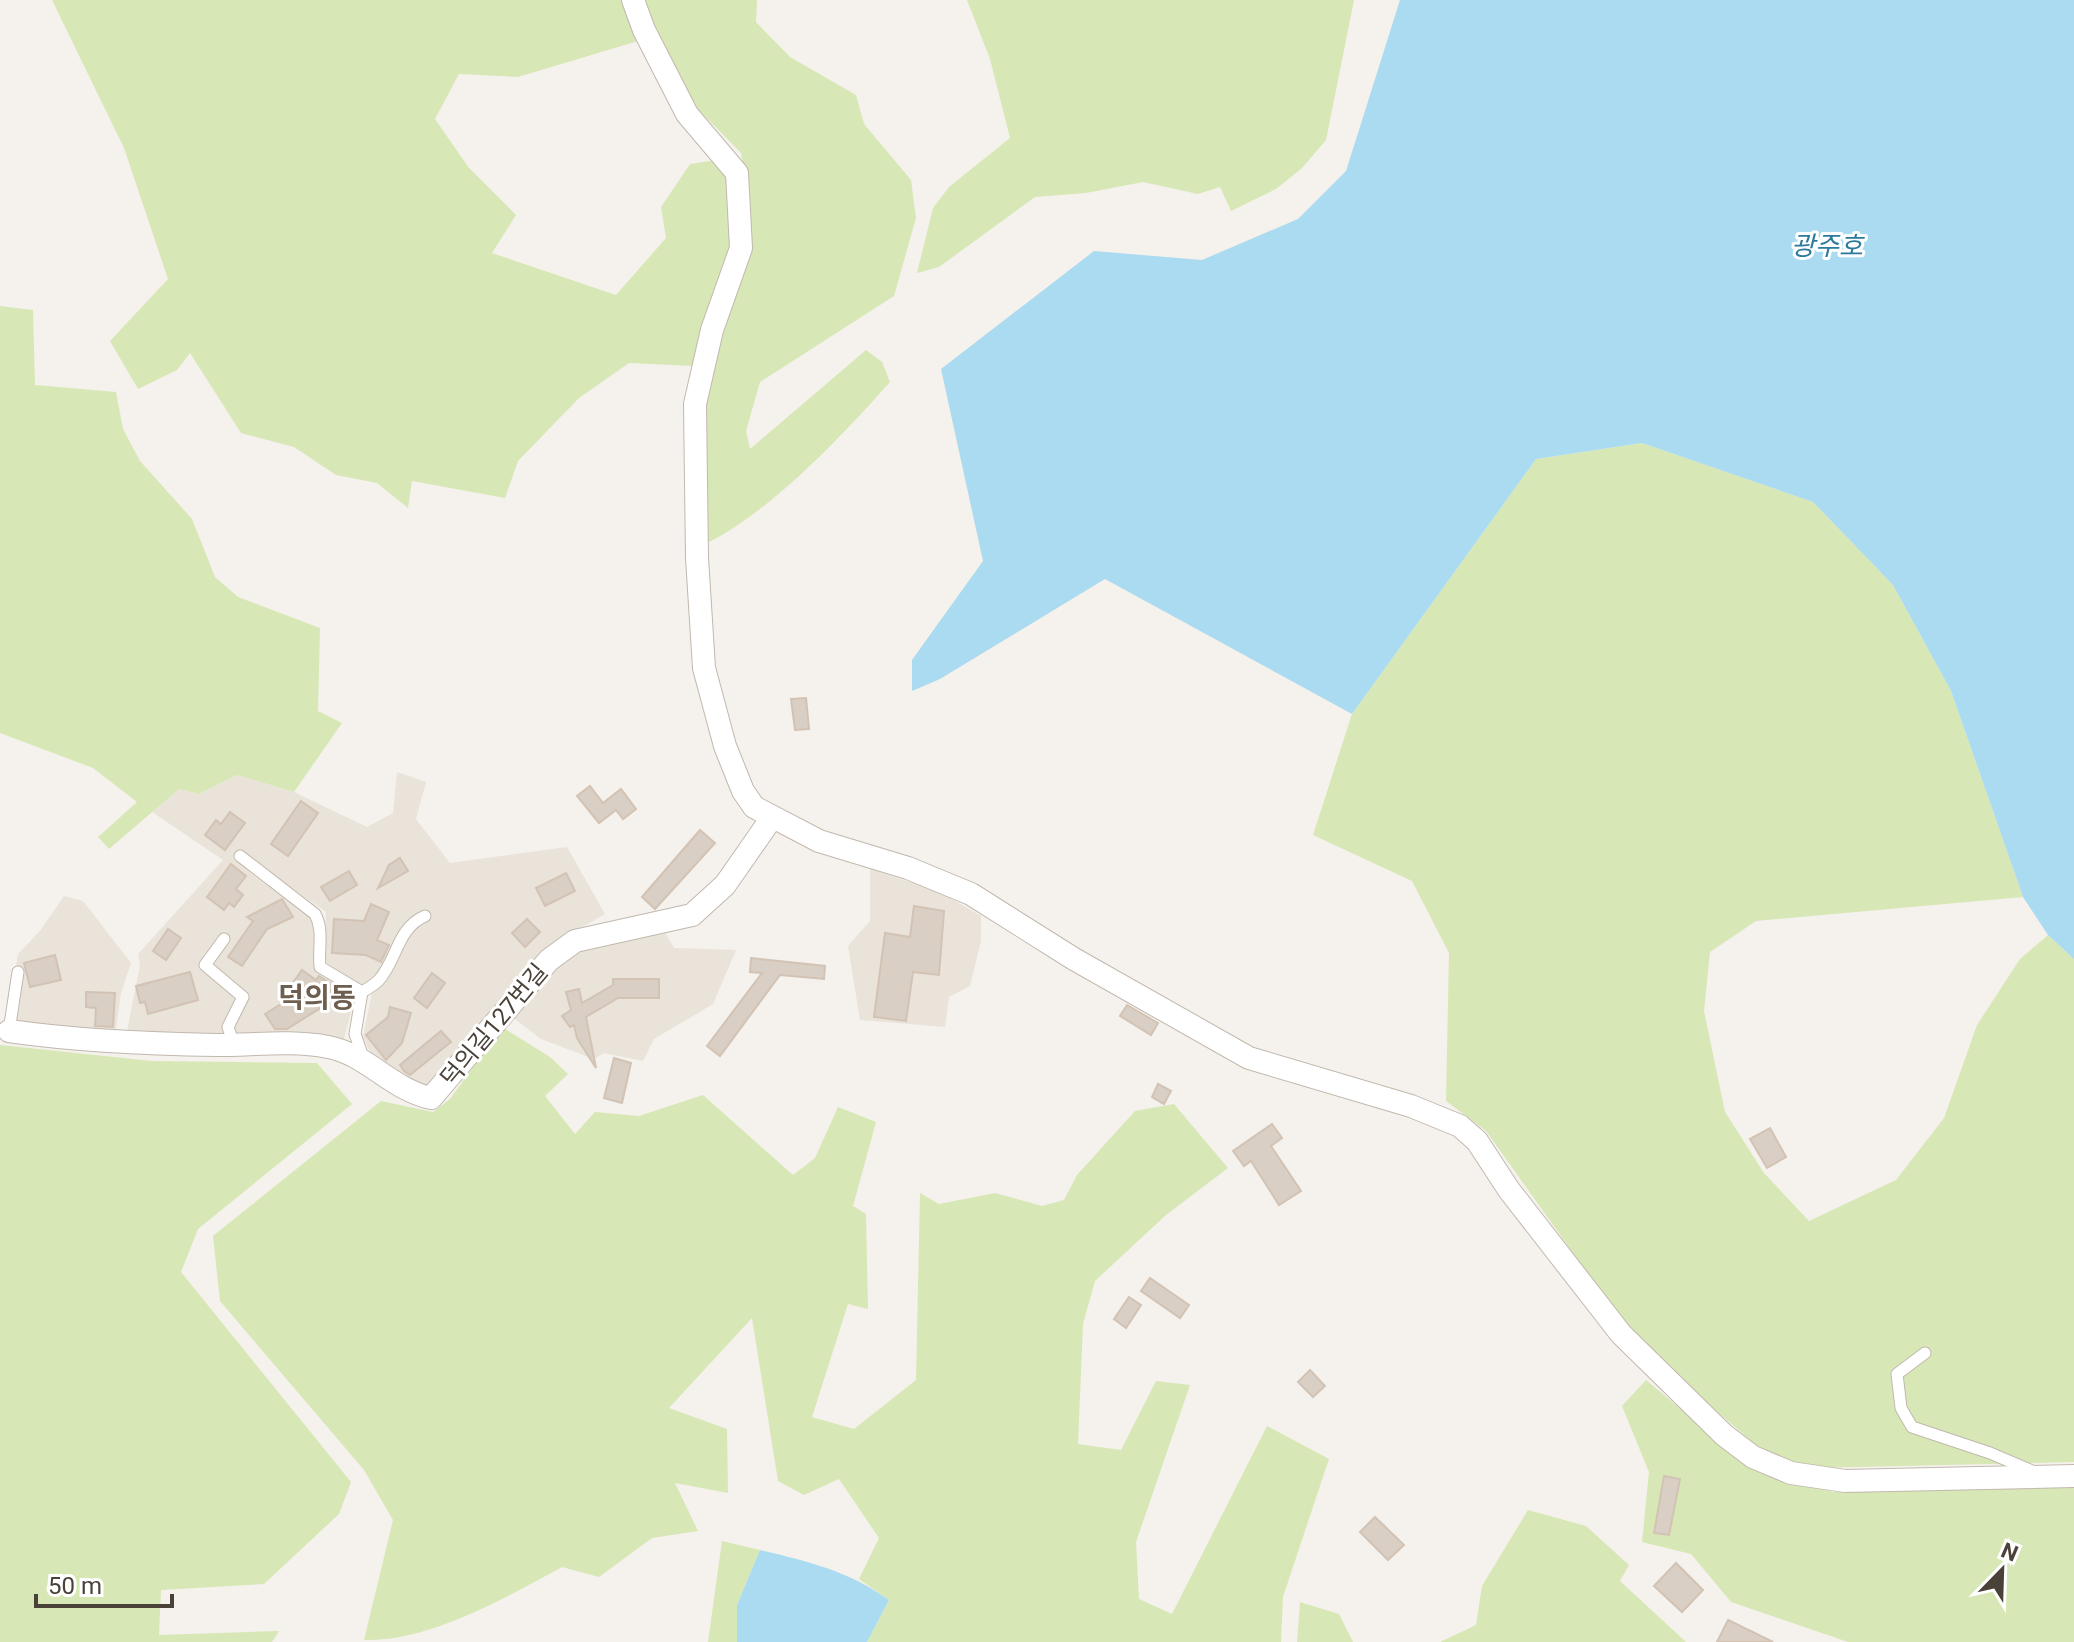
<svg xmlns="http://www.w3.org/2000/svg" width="2074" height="1642" font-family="Roboto,'Noto Sans KR',sans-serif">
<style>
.residential{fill:#e9e3da}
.green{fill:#d7e8b6}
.water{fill:#aadbf0}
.building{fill:#dacfc4;stroke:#d2c3b4;stroke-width:2}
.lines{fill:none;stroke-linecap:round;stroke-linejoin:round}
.lane-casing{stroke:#c1b8ae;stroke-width:13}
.street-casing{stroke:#c1b8ae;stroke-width:24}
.lane{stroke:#fff;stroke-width:11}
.street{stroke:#fff;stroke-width:22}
.labels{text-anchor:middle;stroke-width:6;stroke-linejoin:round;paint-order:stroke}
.street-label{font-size:24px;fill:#4a4139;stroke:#fff}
.water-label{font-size:26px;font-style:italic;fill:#2d7a9d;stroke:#fff}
.quarter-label{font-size:28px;font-weight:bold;fill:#6d5e50;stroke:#fff}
</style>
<rect width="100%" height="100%" fill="#f5f1ec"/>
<!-- residential -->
<g class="residential">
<path d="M397 772 426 782 416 819 450 863 567 847 605 914 558 941 429 1085 412 1089 374 1062 363 1036 372 993 324 961 326 912 254 861 248 871 316 922 317 969 356 994 342 1046 126 1036 140 965 138 954 223 860 152 812 179 789 199 794 237 775 294 792 367 827 393 813Z"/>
<path d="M870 869 940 892 981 916V941L970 986 949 997 945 1027 860 1020 848 946 870 921Z"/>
<path d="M64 896 83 901 131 963 121 993 115 1036 6 1025 18 954 40 931Z"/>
<path d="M664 931 674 948 736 950 713 1004 654 1039 643 1061 604 1053 594 1059 541 1039 511 1016 549 966 580 948Z"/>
</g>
<!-- green -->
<g class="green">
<path d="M52 0H621L638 41 518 77 459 74 435 119 469 168 516 215 492 253 616 295 666 238 661 207 690 164 717 160 732 182 731 258 693 366 629 363 579 398 518 461 505 498 412 481 408 508 377 483 336 475 294 447 241 433 190 353 177 370 138 389 110 341 168 279 124 148Z"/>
<path d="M644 0H757L756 22 790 57 856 95 864 124 911 180 916 218 894 296 760 382 746 431 750 449 866 350 882 362 890 382C840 438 770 513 703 545L704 403 724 320 752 237 747 188 741 153 694 105 649 19Z"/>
<path d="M967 0H1354L1326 140 1302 168 1276 189 1231 211 1220 187 1198 194 1143 182 1086 193 1035 197 939 267 917 273 933 208 949 187 1010 138 990 59Z"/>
<path d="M0 306 33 310 35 385 116 392 123 429 140 461 192 519 215 577 238 597 320 628 318 711 342 723 294 792 237 775 199 794 179 789 109 849 98 837 137 802 93 768 0 733Z"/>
<path d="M1642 443 1813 502 1893 585 1951 691 2023 897 1756 921 1710 952 1704 1011 1725 1112 1764 1173 1809 1221 1896 1180 1944 1118 1977 1025 2020 959 2048 935 2074 959V1462L1814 1468 1764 1452 1638 1344 1486 1131 1446 1101 1449 953 1412 881 1313 835 1352 714 1536 459Z"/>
<path d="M502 1027 550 1057 568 1074 545 1096 575 1134 595 1112 639 1116 703 1095 793 1175 815 1158 838 1107 876 1122 853 1206 866 1214 868 1309 848 1304 812 1417 854 1429 916 1380 920 1193 939 1204 995 1193 1042 1206 1064 1200 1077 1175 1135 1111 1174 1104 1228 1168 1166 1215 1095 1281 1083 1324 1078 1444 1121 1450 1156 1381 1190 1385 1136 1542 1139 1599 1172 1614 1267 1426 1329 1459 1283 1597 1281 1642H867L889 1600 859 1579 879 1538 839 1479 804 1495 778 1481 752 1318 669 1408 727 1429 728 1493 675 1483 698 1531 652 1538 599 1577 562 1567C507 1597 429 1642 364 1640L393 1520 364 1470 220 1301 213 1236 381 1101 433 1112 450 1099Z"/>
<path d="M0 1045 152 1061 317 1063 352 1104 198 1229 181 1272 351 1482 339 1514 264 1584 161 1590 159 1635 279 1631 272 1642H0Z"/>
<path d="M1646 1380 1742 1460 1784 1481 1833 1492 1924 1486H2074V1642H1848L1731 1602 1691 1554 1642 1542 1649 1472 1622 1406Z"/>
<path d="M1528 1510 1586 1526 1629 1565 1620 1581 1686 1642H1440L1476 1625 1482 1586Z"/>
<path d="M722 1541 760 1550 737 1605V1642H708Z"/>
<path d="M1300 1602 1339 1614 1353 1642H1297Z"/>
</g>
<!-- water -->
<g class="water">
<path d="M1400 0H2074V959L2048 935 2023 897 1951 691 1893 585 1813 502 1642 443 1536 459 1352 714 1105 579 940 679 912 691V660L983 561 941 369 1094 251 1202 260 1298 219 1346 171Z"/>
<path d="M760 1550C807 1561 849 1571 889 1600L867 1642H737V1605Z"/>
</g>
<!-- building -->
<g class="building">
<path d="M806 698 809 729 795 730 791 699Z"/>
<path d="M590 786 603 803 621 789 636 809 623 819 616 810 599 823 577 796Z"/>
<path d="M301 801 318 813 288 856 271 844Z"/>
<path d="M230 812 245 823 225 850 205 835 216 820 221 824Z"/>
<path d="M700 830 715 843 655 909 642 897Z"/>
<path d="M400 858 408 871 378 888 389 865Z"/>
<path d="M231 864 246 876 236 889 243 895 234 907 229 903 224 910 207 897Z"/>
<path d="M349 871 357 885 330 901 321 887Z"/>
<path d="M566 873 575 891 545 906 536 888Z"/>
<path d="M282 899 293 917 267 929 242 966 228 957 253 921 247 917Z"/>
<path d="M371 904 389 912 377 940 389 945 381 962 366 955 332 953 334 919 364 921Z"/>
<path d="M914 906 944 911 939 975 913 972 906 1021 874 1017 885 933 910 937Z"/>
<path d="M527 919 540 932 525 947 512 933Z"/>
<path d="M168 929 181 938 166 960 153 951Z"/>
<path d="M55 955 61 980 30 987 24 963Z"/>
<path d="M751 958 825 966 824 979 780 975 720 1056 707 1046 762 973 750 972Z"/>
<path d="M302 970 316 980 319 976 334 986 319 1009 287 1029H275L265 1014 297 994 289 988Z"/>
<path d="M190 972 198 1000 148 1014 145 1002 140 1003 136 986Z"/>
<path d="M432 973 445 983 427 1008 414 998Z"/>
<path d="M613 979H659V998H618L586 1017 596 1068 577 1038 574 1025 570 1027 562 1016 571 1010 566 992 579 989 582 1003 613 985Z"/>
<path d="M86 992 115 993 113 1027 95 1026 96 1008 86 1007Z"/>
<path d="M1127 1005 1158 1023 1151 1035 1120 1016Z"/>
<path d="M390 1007 411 1013 402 1043 386 1060 366 1035 388 1017Z"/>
<path d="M441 1031 451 1042 410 1075 404 1071 400 1065Z"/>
<path d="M614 1058 631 1063 622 1103 604 1098Z"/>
<path d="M1158 1084 1171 1091 1164 1104 1152 1097Z"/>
<path d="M1272 1124 1282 1138 1271 1146 1301 1191 1279 1205 1251 1161 1244 1166 1233 1151Z"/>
<path d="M1770 1128 1786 1157 1767 1168 1750 1139Z"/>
<path d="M1150 1278 1189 1305 1180 1318 1141 1291Z"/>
<path d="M1129 1297 1141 1305 1126 1328 1114 1319Z"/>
<path d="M1310 1370 1325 1386 1313 1397 1298 1382Z"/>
<path d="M1664 1476 1680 1479 1669 1535 1654 1533Z"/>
<path d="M1375 1517 1404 1545 1388 1560 1360 1532Z"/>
<path d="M1676 1563 1703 1590 1682 1612 1654 1586Z"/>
<path d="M1728 1620 1773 1642H1717Z"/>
</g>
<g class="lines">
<defs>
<g id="lane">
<path d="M240 856 315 914C324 930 318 948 320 967L362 992 355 1034 364 1060"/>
<path d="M224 939 205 965 243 997 228 1027 234 1045"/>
<path d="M362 992C367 989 374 985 379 980 397 960 397 928 425 916"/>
<path d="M9 1031 18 972"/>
<path d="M1925 1353 1897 1374 1901 1408 1912 1427 1990 1453 2032 1471"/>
</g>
<g id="street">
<path d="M633 0 644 30 687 114 737 173 741 248 712 330 695 404 697 558 704 668 725 746 743 791 754 807 819 841 908 868 971 894 1074 959 1249 1058 1411 1106 1460 1126 1477 1141 1509 1190 1621 1334 1724 1435 1753 1457 1791 1473 1845 1481 2074 1476"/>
<path d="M9 1031C79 1041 147 1044 217 1045 254 1045 292 1040 328 1047 367 1054 392 1090 431 1098L549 960 575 941 692 915 725 885 771 819"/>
</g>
</defs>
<!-- lane casing -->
<use href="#lane" class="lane-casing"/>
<!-- street casing -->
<use href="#street" class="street-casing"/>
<!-- lane -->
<use href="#lane" class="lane"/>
<!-- street -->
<use href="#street" class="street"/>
</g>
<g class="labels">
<!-- street labels -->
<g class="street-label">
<text transform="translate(494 1025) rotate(-50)" y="8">덕의길127번길</text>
</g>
<!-- water labels -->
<g class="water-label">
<text x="1827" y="255">광주호</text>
</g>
<!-- quarter labels -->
<g class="quarter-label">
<text x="317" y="1007">덕의동</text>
</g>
</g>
<!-- north arrow -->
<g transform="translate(2002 1570) rotate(23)" stroke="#ffffff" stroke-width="6" paint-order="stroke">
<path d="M0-6L14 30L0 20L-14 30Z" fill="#4a4139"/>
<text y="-12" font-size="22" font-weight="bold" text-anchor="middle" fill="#4a4139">N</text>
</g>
<!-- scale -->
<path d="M36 1594v12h136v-12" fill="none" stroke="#4a4139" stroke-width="4"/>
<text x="48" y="1594" font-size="24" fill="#4a4139" stroke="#ffffff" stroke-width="6" paint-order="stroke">50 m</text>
</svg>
